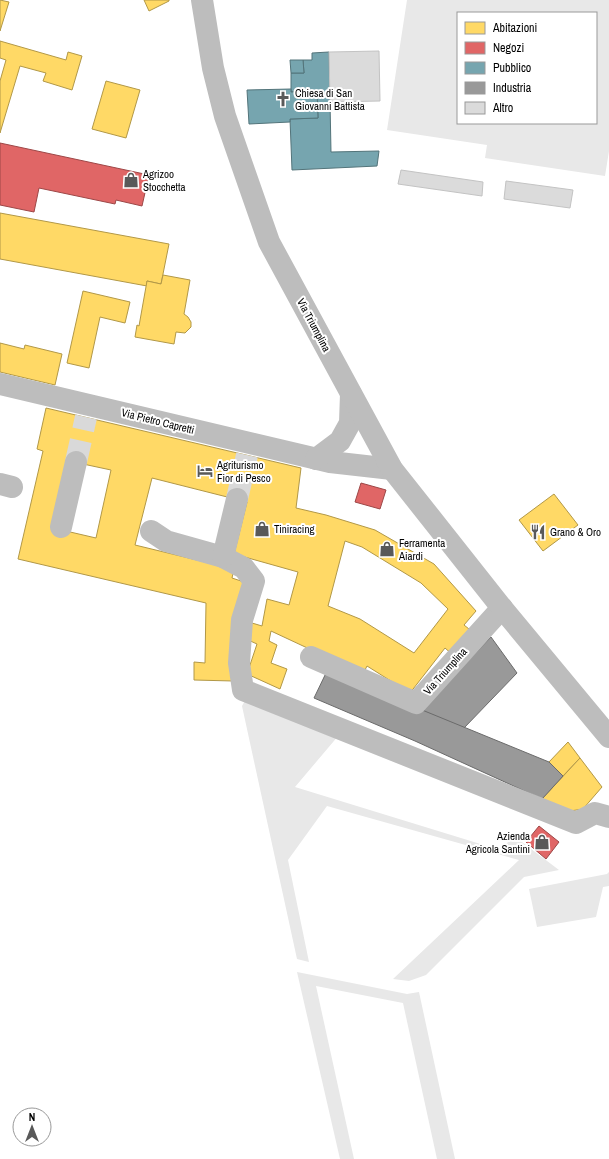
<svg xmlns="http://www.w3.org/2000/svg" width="609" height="1159" font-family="'Archivo Narrow',sans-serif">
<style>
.green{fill:#e8e8e8;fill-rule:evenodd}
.homes{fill:#ffd966;stroke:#b29847;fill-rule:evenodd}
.shops{fill:#e06666;stroke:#9d4747}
.public{fill:#76a5af;stroke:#53747a}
.industry{fill:#999;stroke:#6b6b6b}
.building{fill:#dbdbdb;stroke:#c3c3c3}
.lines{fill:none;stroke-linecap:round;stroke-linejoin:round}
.minor-tunnel{stroke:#d9d9d9;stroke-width:22;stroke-dasharray:22 11;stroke-linecap:butt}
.minor{stroke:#bdbdbd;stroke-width:22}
.major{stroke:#bdbdbd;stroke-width:22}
.labels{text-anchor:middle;stroke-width:4;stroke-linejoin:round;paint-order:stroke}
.poi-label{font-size:11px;fill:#000;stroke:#fff;text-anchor:start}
.street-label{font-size:11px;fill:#000;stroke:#fff}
</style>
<rect width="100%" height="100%" fill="#fff"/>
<!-- green -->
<g class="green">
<path d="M407 0H609V151L605 176 485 158 487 145 387 130ZM458 13H596V123H458Z"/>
<path d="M247 697 339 735 295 787 500 850 514 836 559 870 524 877 426 975 409 981 393 979 519 860 327 806 288 860 309 962 297 959 242 706Z"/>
<path d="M609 872V886L603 887 596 917 537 927 529 889 607 874Z"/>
<path d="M297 972 407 994 419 992 455 1159H437L403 1003 316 986 354 1159H340Z"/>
</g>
<!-- homes -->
<g class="homes">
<path d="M0 0 9 2 0 31Z"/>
<path d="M144 0H169V1L149 11Z"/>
<path d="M0 41 66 60 68 52 82 56 72 90 43 81 46 73 20 66 0 133V81L6 60 0 58Z"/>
<path d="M106 81 140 90 126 138 92 129Z"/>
<path d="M0 213 169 244 161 284 147 281V286L0 259Z"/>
<path d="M163 275 190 280 184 314 188 317 191 322V327L185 333 176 332 174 344 135 337 137 325 139 326 147 281 161 284Z"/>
<path d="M83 291 130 302 125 323 100 317 89 368 67 363Z"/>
<path d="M0 343 24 349 25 345 62 354 55 385 0 372Z"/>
<path d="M46 408 301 468 296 508 326 515 375 530 434 564 476 611 464 625 469 629 453 655 445 648 410 693 367 666 363 674 271 631 269 641 277 645 271 663 287 669 280 689 247 674 257 644 246 639 252 623 262 626 267 599 289 605 298 572 234 554 247 502 152 478 135 545 234 569 232 578 244 582 233 681 194 680V662L205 663 206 603 18 559 43 451 37 449ZM69 461 111 470 96 538 53 528ZM345 541 362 547 421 583 448 609 414 653 360 619 328 606Z"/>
<path d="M554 494 578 525 543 551 519 520Z"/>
<path d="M568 742 580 758 563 776 549 762Z"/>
<path d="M580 758 602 787 583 809 570 811 542 799Z"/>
</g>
<!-- shops -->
<g class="shops">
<path d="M0 143 149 175 142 206 116 200 115 204 39 188 34 212 0 205Z"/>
<path d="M361 483 386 490 380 509 355 502Z"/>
<path d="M539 826 559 842 546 859 526 842Z"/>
</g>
<!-- public -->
<g class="public">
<path d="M329 52 331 152 379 151 377 166 292 170 290 119 318 118 317 91 291 92V73H304L303 60H312V53Z"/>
<path d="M290 60H303L304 73H291Z"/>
<path d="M291 89V92L317 91 318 118 290 119V122L249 124 247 90Z"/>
</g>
<!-- industry -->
<g class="industry">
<path d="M491 637 517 673 464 728 420 710Z"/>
<path d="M327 671 549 762 563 776 542 799 415 741 314 698Z"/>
</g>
<!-- building -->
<g class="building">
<path d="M379 51 380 101 330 102 329 52Z"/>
<path d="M401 170 483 182 482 196 398 184Z"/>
<path d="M506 181 573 190 570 208 504 199Z"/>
</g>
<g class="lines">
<!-- minor-tunnel -->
<g class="minor-tunnel">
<path d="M76 462 86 417"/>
<path d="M237 499 247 455"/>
</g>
<!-- minor -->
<g class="minor">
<path d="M0 384 330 462 392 469"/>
<path d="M316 459 340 441 350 423 351 394"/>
<path d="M0 484 12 487"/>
<path d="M61 527 76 462"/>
<path d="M151 531 166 541 223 557 244 568 254 581 242 620 239 663 243 690 576 823 595 813 609 817"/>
<path d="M223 557 237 499"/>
<path d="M311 657 416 703 502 608"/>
</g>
<!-- major -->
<path class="major" d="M202 0 213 68 225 116 269 242 392 469 502 608 609 737"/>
</g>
<!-- icons -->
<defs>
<symbol id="church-bare" viewBox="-9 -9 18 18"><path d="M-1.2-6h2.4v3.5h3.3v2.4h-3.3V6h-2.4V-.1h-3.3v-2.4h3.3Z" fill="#595959" stroke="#fff" stroke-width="2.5" paint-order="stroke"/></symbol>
<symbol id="shop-bare" viewBox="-9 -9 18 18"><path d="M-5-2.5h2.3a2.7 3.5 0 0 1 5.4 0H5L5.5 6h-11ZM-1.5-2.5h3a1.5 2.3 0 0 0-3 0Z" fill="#595959" stroke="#fff" stroke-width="2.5" paint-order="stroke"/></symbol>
<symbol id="hotel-bare" viewBox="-9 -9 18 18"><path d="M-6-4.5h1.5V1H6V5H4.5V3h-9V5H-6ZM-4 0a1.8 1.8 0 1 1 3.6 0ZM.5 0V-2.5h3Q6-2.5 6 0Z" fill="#595959" stroke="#fff" stroke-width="2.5" paint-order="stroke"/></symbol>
<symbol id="restaurant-bare" viewBox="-9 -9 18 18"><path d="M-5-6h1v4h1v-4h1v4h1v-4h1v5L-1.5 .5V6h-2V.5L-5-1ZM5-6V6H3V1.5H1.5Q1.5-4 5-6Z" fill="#595959" stroke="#fff" stroke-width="2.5" paint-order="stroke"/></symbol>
</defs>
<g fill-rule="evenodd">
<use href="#church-bare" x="272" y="88" width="22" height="22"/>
<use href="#shop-bare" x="120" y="169" width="22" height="22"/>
<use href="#hotel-bare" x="194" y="460" width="22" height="22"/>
<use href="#shop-bare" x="251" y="518" width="22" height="22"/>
<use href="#restaurant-bare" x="527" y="521" width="22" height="22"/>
<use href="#shop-bare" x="376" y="538" width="22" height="22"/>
<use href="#shop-bare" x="531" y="831" width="22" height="22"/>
</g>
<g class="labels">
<!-- poi labels -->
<g class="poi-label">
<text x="295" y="97">Chiesa di San<tspan x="295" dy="13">Giovanni Battista</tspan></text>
<text x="143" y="178">Agrizoo<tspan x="143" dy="13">Stocchetta</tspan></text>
<text x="217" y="469">Agriturismo<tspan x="217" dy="13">Fior di Pesco</tspan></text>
<text x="274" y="533">Tiniracing</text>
<text x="550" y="536">Grano &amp; Oro</text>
<text x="399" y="547">Ferramenta<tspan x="399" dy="13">Aiardi</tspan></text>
<text x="530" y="840" text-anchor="end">Azienda<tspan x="530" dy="13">Agricola Santini</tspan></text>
</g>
<!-- street labels -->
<g class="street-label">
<text transform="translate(314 325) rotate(62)" y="4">Via Triumplina</text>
<text transform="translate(158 421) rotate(14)" y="4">Via Pietro Capretti</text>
<text transform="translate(445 671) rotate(-48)" y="4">Via Triumplina</text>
</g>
</g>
<!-- legend -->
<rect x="457" y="12" width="140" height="112" fill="#ffffff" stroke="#999999"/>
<rect x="465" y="22" width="20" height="12" fill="#ffd966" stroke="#999999"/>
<text x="493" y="32" font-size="12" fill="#000000">Abitazioni</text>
<rect x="465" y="42" width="20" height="12" fill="#e06666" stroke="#999999"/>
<text x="493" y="52" font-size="12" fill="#000000">Negozi</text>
<rect x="465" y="62" width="20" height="12" fill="#76a5af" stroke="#999999"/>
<text x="493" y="72" font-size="12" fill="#000000">Pubblico</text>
<rect x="465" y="82" width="20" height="12" fill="#999999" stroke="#999999"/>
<text x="493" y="92" font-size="12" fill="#000000">Industria</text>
<rect x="465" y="102" width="20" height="12" fill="#dbdbdb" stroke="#999999"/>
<text x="493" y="112" font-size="12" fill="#000000">Altro</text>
<!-- north arrow -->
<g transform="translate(32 1127)"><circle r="19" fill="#ffffff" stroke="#999999"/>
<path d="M0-3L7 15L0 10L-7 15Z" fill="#595959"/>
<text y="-6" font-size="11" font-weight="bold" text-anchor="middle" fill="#000000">N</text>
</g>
</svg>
